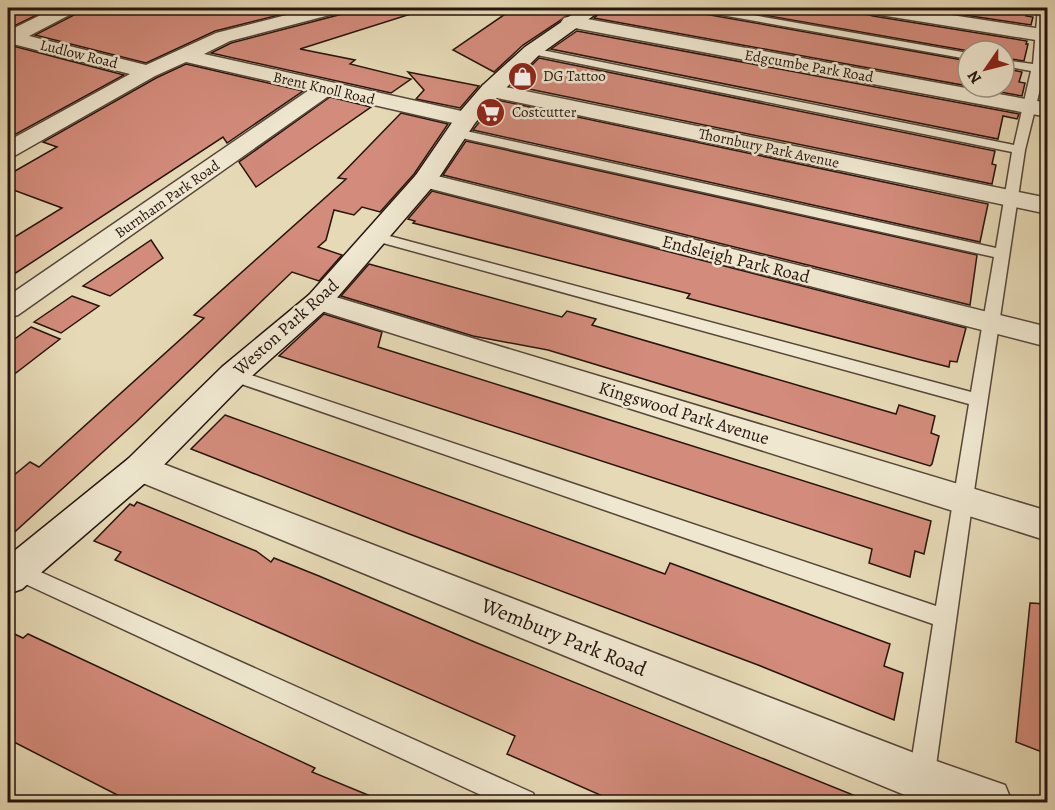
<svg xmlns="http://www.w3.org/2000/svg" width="1055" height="810" font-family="Alegreya,serif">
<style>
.building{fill:#d38b7b;stroke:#26140e;stroke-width:1.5}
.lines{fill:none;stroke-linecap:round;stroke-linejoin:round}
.lane-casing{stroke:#564638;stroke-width:3}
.street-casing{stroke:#564638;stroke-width:3}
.secondary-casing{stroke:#26140e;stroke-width:3}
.lane{fill:#efe7d0;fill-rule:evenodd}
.street{fill:#efe7d0;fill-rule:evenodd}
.secondary{fill:#efe7d0;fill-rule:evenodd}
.labels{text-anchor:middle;stroke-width:5;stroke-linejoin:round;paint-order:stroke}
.far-street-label{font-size:15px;fill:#26140e;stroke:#efe7d0}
.far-poi-label{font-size:15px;fill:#26140e;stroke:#efe7d0;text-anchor:start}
.street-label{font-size:18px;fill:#26140e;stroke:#efe7d0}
.near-street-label{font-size:21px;fill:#26140e;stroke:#efe7d0}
</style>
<rect width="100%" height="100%" fill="#e6dab6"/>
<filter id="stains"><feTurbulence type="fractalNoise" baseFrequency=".00333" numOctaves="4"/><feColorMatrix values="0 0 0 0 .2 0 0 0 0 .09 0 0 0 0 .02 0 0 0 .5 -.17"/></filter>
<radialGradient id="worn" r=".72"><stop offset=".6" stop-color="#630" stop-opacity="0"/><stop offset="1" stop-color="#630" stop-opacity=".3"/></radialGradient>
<!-- building -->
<g class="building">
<path d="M8 8H51L8 29Z"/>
<path d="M79 8H307L215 31 146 63 35 35 76 14Z"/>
<path d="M345 8H414V13L300 49 355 60 350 64 411 79 391 93 211 53 231 43 342 14Z"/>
<path d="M514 8H579L523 45 494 72 453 50Z"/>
<path d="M606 8H692L699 13 968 61V86L594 18Z"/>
<path d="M723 8H863L866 14 873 16 1027 41 1026 44H1028L1024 61 1004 58V51H969Z"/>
<path d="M917 8H996L1027 13 1026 16 1033 17 1031 25Z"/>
<path d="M577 31 1019 114 1017 119 1003 116 998 139 551 49Z"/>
<path d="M13 46 124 75 16 134 8 131V47Z"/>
<path d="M539 58 995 151 992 164 996 165 992 184 524 88 514 83Z"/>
<path d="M186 64 303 91 227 143 223 137 8 278V241L62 208 8 188V175L57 147 43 142 156 78Z"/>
<path d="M1004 68 1022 72 1019 82 1025 83 1022 96 973 87H1004Z"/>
<path d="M408 72 479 86 460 108 416 99 424 90Z"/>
<path d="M330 97 371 107 256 187 239 162Z"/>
<path d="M497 100 988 204 980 242 473 130Z"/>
<path d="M401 113 448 124 414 174 380 212 362 207 354 215 334 210 326 240 318 247 342 255 319 281 292 272 136 422 8 538V480L30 462 39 467 204 318 194 315 346 179 338 178Z"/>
<path d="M466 141 977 255 970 305 443 175Z"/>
<path d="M432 191 966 328 957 362 950 361 949 367 921 360 687 298 690 294 413 223 415 221 408 219Z"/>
<path d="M151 240 163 258 110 296 83 286Z"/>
<path d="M369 264 562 317 567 311 596 319 592 325 896 414 899 405 935 416 931 433 939 436 932 464 930 466 548 350 473 336 341 296Z"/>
<path d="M72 296 99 306 61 333 34 322Z"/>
<path d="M324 314 382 332 378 347 931 521 924 554 915 551 910 577 869 563 872 549 279 356Z"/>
<path d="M31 327 60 339 8 379V344Z"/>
<path d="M225 415 665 574 670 563 890 644 884 666 903 673 894 720 758 665 404 532 191 449Z"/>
<path d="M137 502 256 551 271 562 274 558 319 576 477 643 868 801 867 802H616L507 754 515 736 115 560 121 552 94 541 130 504 134 506Z"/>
<path d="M1030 603 1047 604V754L1016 742Z"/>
<path d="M8 631 23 638 28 634 315 768 312 772 385 802H131L8 739Z"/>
</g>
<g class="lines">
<defs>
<g id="lane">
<path d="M694 8H713L968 53V59L699 11Z"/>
<path d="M1038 8H1048L1045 69 1025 150 973 498 931 802H905L933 624 227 379 224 375 227 371H239L936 606 969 404 372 240 370 237 372 234H382L971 392 994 257 457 137 451 133 457 129 996 248 1012 152 532 54 526 51 532 48 1014 145 1031 71 1004 66V60L1033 64Z"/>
<path d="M16 561 533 793 537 802H496L8 576V564Z"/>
</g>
<g id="street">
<path d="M55 8H77L75 12 29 36 146 65 216 33 314 8H343L341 12 230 41 204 54 466 112 474 114 477 119 474 124 466 126 330 95 18 315 8 318V296L309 90 186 62 155 76 16 155 8 157V141L130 74 13 44 8 45V31Z"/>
<path d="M865 8H906L1048 30V42L874 14 867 12Z"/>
<path d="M571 16 1048 103V117L564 26 561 22 564 18Z"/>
<path d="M491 84 1048 198V214L483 95 480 90 483 85Z"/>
<path d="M425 173 1048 327V347L416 185 413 180 416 175Z"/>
<path d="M319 292 1048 511V541L309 307 304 301 309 295Z"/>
<path d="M140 455 922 756 1005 785 1012 802H922L128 477 122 468 128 459Z"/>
</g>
<path id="secondary" d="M582 8H604L539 55 499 95 475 123 434 185 329 307 244 383 152 477 22 589 8 594V556L128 459 222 367 309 295 416 175 458 114 483 85 525 47Z"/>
</defs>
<!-- lane casing -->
<use href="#lane" class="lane-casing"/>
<!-- street casing -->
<use href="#street" class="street-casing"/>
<!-- secondary casing -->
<use href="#secondary" class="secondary-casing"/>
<!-- lane -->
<use href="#lane" class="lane"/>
<!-- street -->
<use href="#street" class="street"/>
<!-- secondary -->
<use href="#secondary" class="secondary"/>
</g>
<!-- icons -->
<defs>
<symbol id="shop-disc" viewBox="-11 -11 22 22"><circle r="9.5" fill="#8f2418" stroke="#efe7d0"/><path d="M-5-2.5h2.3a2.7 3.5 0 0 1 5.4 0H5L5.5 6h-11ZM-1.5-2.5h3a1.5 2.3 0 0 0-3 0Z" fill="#fff"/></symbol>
<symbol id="supermarket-disc" viewBox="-11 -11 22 22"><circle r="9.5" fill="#8f2418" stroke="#efe7d0"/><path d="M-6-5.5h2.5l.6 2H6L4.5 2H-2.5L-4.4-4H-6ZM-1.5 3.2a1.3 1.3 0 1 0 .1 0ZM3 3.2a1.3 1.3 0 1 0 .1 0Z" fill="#fff"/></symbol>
</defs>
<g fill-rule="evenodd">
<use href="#shop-disc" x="506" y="60" width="33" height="33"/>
<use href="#supermarket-disc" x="474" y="96" width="33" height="33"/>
</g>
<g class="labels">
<!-- far-street labels -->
<g class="far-street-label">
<text transform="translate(79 54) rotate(14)" y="5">Ludlow Road</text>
<text transform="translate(809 66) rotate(10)" y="5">Edgcumbe Park Road</text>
<text transform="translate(324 88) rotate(13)" y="5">Brent Knoll Road</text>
<text transform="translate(769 148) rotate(12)" y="5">Thornbury Park Avenue</text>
<text transform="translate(167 199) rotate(-35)" y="5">Burnham Park Road</text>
</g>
<!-- far-poi labels -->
<g class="far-poi-label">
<text x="543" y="81">DG Tattoo</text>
<text x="512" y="117">Costcutter</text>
</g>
<!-- street labels -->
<g class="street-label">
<text transform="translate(736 259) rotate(14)" y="6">Endsleigh Park Road</text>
<text transform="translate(286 327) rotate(-42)" y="6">Weston Park Road</text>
<text transform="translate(684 413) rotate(17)" y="6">Kingswood Park Avenue</text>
</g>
<!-- near-street labels -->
<g class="near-street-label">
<text transform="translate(564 637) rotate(22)" y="7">Wembury Park Road</text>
</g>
</g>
<!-- margin -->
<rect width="1055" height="810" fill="none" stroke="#e6dab6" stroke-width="30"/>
<rect x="9" y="9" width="1037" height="792" fill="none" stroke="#26140e" stroke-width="3"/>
<rect x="15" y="15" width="1025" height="780" fill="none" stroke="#26140e" stroke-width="1.5"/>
<!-- north arrow -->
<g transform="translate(986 69) rotate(235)"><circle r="28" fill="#efe7d0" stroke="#9f9382" stroke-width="1.5"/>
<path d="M0-4.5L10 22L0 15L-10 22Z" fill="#8f2418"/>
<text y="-9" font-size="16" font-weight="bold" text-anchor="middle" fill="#26140e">N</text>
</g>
<rect width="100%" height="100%" filter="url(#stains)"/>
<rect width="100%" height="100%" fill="url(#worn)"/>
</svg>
